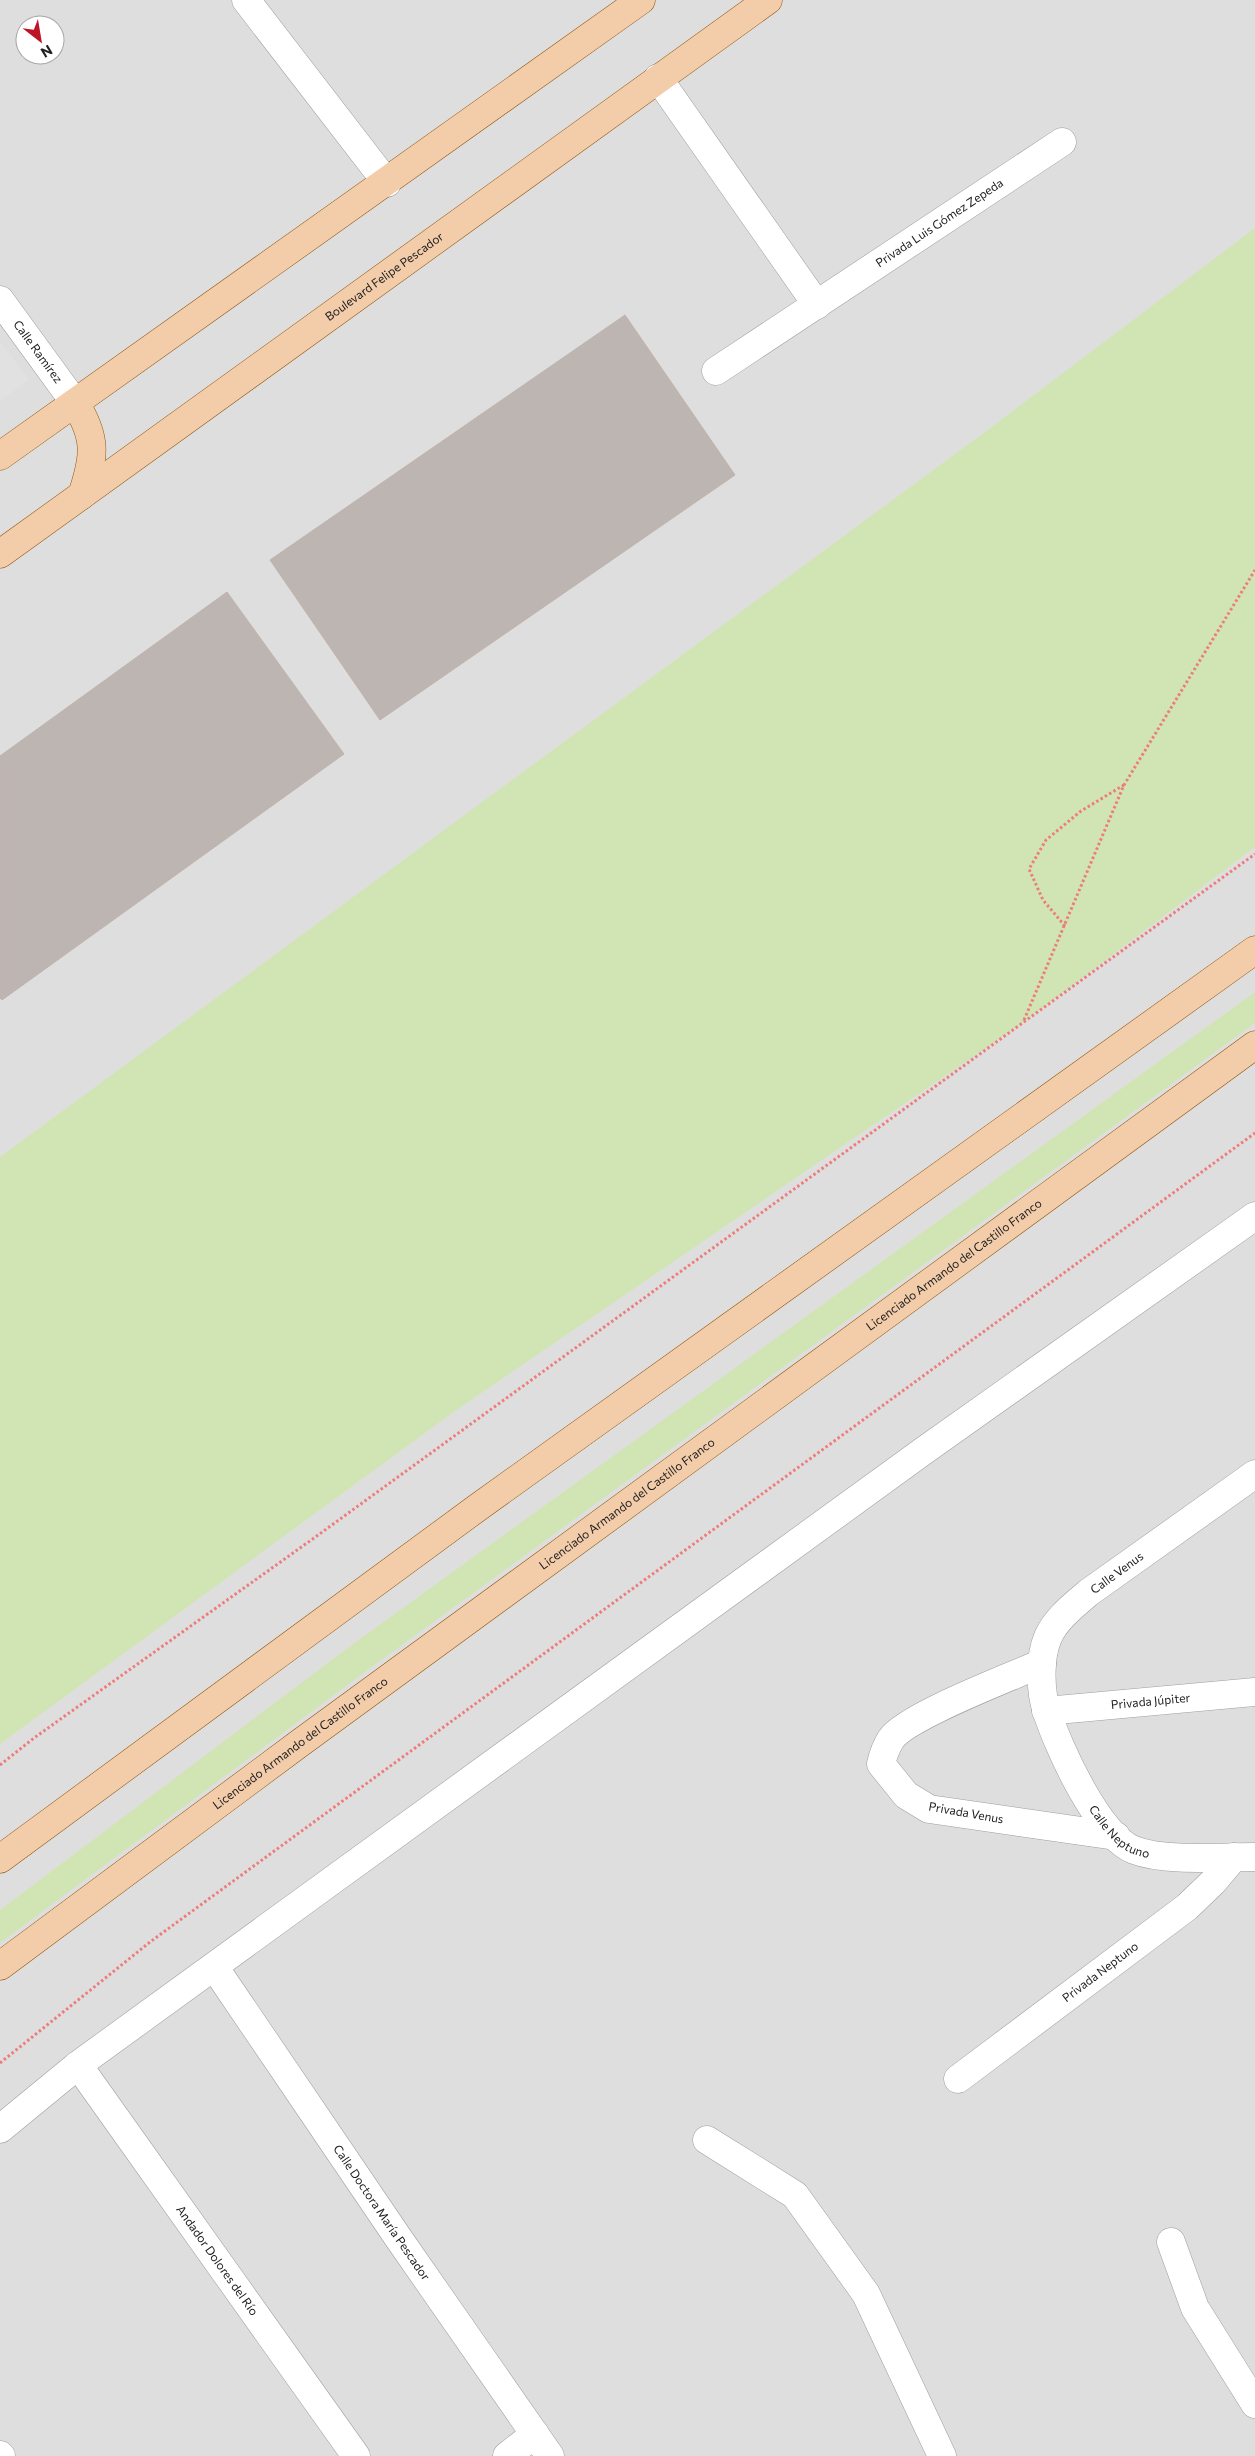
<svg xmlns="http://www.w3.org/2000/svg" width="1255" height="2456" font-family="Commissioner,sans-serif">
<style>
.residential{fill:#dfdede;fill-rule:evenodd}
.grass{fill:#d1e5b4}
.parking{fill:#e1e1e1}
.building{fill:#bdb5b1;stroke:#c1b3ac}
.lines{fill:none;stroke-linecap:round;stroke-linejoin:round}
.minor-casing{stroke:#9e9e9e;stroke-width:29}
.major-casing{stroke:#8e570f;stroke-width:29}
.path{stroke:#ed7d7d;stroke-width:3;stroke-dasharray:2.5 2.5;stroke-linecap:butt}
.minor{stroke:#fff;stroke-width:28}
.major{stroke:#f3ccaa;stroke-width:28}
.labels{text-anchor:middle;stroke-width:5;stroke-linejoin:round;paint-order:stroke}
.street-label{font-size:12px;fill:#212121;stroke:#fff}
</style>
<rect width="100%" height="100%" fill="#f0ede8"/>
<!-- residential -->
<path class="residential" d="M0 0H1255V2456H0ZM25 25H55V55H25Z"/>
<!-- grass -->
<g class="grass">
<path d="M1255 228V847L1024 1022 455 1411 0 1744V1157L985 432Z"/>
<path d="M1255 992V1023L369 1669 0 1943V1910L353 1644Z"/>
</g>
<!-- parking -->
<path class="parking" d="M0 341 29 380 0 401Z"/>
<!-- building -->
<g class="building">
<path d="M625 315 735 475 380 720 270 560Z"/>
<path d="M227 592 344 754 2 1000 0 998V756Z"/>
</g>
<g class="lines">
<defs>
<g id="minor">
<path d="M246 0 387 183"/>
<path d="M658 78 817 305"/>
<path id="s1" d="M0 300 75 403"/>
<path id="s2" d="M716 371 1062 142"/>
<path id="s3" d="M1255 1474 1088 1593C1073 1606 1056 1619 1048 1637 1039 1658 1040 1691 1047 1712 1058 1747 1099 1837 1134 1850 1166 1862 1220 1857 1255 1857"/>
<path d="M1042 1663C1011 1677 907 1716 891 1739 886 1747 883 1755 881 1764L906 1795 929 1809 1116 1836"/>
<path id="s4" d="M1046 1711 1255 1692"/>
<path id="s5" d="M215 1968 399 2239 550 2456"/>
<path id="s6" d="M78 2065 356 2456"/>
<path id="s7" d="M958 2079 1187 1907 1213 1882 1234 1857"/>
<path d="M0 2129 78 2065 922 1452 1255 1216"/>
<path d="M707 2140 795 2195 866 2294 942 2456"/>
<path d="M1171 2242 1195 2308 1255 2404"/>
<path d="M0 2455 1 2456"/>
<path d="M507 2456 535 2434"/>
</g>
<g id="major">
<path d="M75 403C97 438 95 456 82 495"/>
<path d="M0 456 641 0"/>
<path id="s8" d="M0 554 768 0"/>
<path d="M0 1859 477 1508 1255 950"/>
<path id="s9" d="M0 1966 300 1743 1255 1045"/>
</g>
</defs>
<!-- minor casing -->
<use href="#minor" class="minor-casing"/>
<!-- major casing -->
<use href="#major" class="major-casing"/>
<!-- path -->
<g class="path">
<path d="M1065 926 1043 900 1029 869 1046 840 1081 811 1124 785"/>
<path d="M1024 1020 1124 785 1255 570"/>
<path d="M0 1765 34 1738 314 1538 1255 854"/>
<path d="M0 2063 150 1942 1255 1133"/>
</g>
<!-- minor -->
<use href="#minor" class="minor"/>
<!-- major -->
<use href="#major" class="major"/>
</g>
<g class="labels">
<!-- street labels -->
<g class="street-label">
<text dy="4" stroke="none"><textPath href="#s2" startOffset="268">Privada Luis Gómez Zepeda</textPath></text>
<text dy="4" stroke="none"><textPath href="#s8" startOffset="474">Boulevard Felipe Pescador</textPath></text>
<text dy="4" stroke="none"><textPath href="#s1" startOffset="64">Calle Ramírez</textPath></text>
<text dy="4" stroke="none"><textPath href="#s9" startOffset="1184">Licenciado Armando del Castillo Franco</textPath></text>
<text dy="4" stroke="none"><textPath href="#s9" startOffset="779">Licenciado Armando del Castillo Franco</textPath></text>
<text transform="translate(1117 1573) rotate(-36)" y="4">Calle Venus</text>
<text dy="4" stroke="none"><textPath href="#s4" startOffset="105">Privada Júpiter</textPath></text>
<text dy="4" stroke="none"><textPath href="#s9" startOffset="374">Licenciado Armando del Castillo Franco</textPath></text>
<text transform="translate(966 1813) rotate(10)" y="4">Privada Venus</text>
<text dy="4" stroke="none"><textPath href="#s3" startOffset="485">Calle Neptuno</textPath></text>
<text dy="4" stroke="none"><textPath href="#s7" startOffset="178">Privada Neptuno</textPath></text>
<text dy="4" stroke="none"><textPath href="#s5" startOffset="296">Calle Doctora María Pescador</textPath></text>
<text dy="4" stroke="none"><textPath href="#s6" startOffset="240">Andador Dolores del Río</textPath></text>
</g>
</g>
<!-- north arrow -->
<g transform="translate(40 40) rotate(149)"><circle r="24" fill="#ffffff" stroke="#a6a6a6"/>
<path d="M0-4L9 19L0 12L-9 19Z" fill="#bd1426"/>
<text y="-8" font-size="14" font-weight="bold" text-anchor="middle" fill="#212121">N</text>
</g>
</svg>
